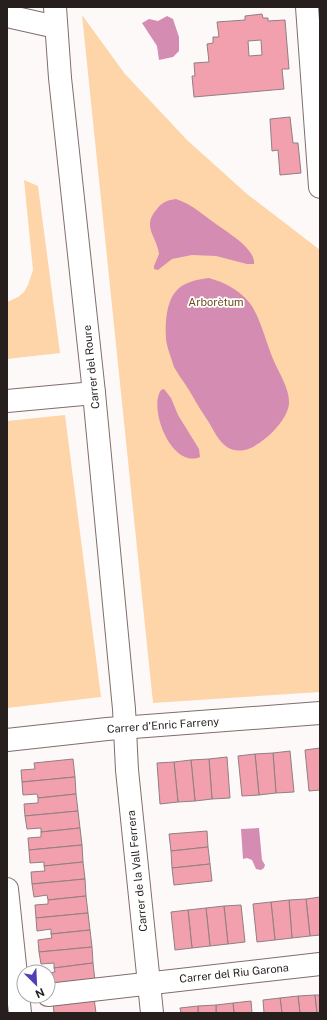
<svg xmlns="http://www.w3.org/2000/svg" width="327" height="1020" font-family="'Public Sans',sans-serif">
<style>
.green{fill:#fdd5a9}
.water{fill:#d58cb3}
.building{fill:#f29fae;stroke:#917f81;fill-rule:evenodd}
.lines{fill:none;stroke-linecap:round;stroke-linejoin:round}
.street-casing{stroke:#7f6e6b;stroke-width:24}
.street{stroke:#fff;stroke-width:22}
.labels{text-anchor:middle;stroke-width:3.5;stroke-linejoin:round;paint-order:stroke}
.park-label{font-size:11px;fill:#704d1e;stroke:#fff}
.street-label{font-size:11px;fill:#261f1e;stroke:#fff}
</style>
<rect width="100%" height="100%" fill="#fdf9f8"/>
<!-- green -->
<g class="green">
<path d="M82 15 125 74 187 140 247 194 320 250V692L153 703Z"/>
<path d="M24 180 38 186 60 353 7 359V302L18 297 24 292 28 285 33 270Z"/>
<path d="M65 415 101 697 7 708V421Z"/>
</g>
<!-- water -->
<g class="water">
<path d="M167 16 173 19 179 37V51L173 57 159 60 157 46 142 23 149 19 158 21Z"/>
<path d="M176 199C192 204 203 215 216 224 227 232 256 249 254 264H247L216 256 192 255 172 259 158 270 154 269V266L159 254C157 236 141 227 157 209 162 202 168 200 176 199Z"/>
<path d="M209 278C223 282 238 289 248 301 259 313 266 342 273 359 278 372 290 388 289 404 287 422 261 446 245 450 239 451 233 451 227 447 217 440 213 428 206 418 199 408 194 398 187 387 183 381 178 374 174 367 172 360 166 345 166 338 165 323 166 300 178 289 185 282 199 279 209 278Z"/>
<path d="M164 389 171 398 178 415 199 449 200 457C172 469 148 409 161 390Z"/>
<path d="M259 828 262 860 265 865 264 868 261 870 256 869 252 860 247 858 243 859 241 829Z"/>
</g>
<!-- building -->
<g class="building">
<path d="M262 14 263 18H268V21L285 20 289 69H282L284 89 194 97 192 76H195L194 63 209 62 207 44 213 43V37H219L217 22 245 20V16ZM261 40 262 55 249 56 248 41Z"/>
<path d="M290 117 293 143H298L301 173 280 175 278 150 272 151 270 119Z"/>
<path d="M320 748V790L309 791 305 750Z"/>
<path d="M290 751 294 792 276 793 273 753Z"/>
<path d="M273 753 276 793 259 795 255 754Z"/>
<path d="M255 754 259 795 242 796 238 756Z"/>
<path d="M227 757 230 798 212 799 209 759Z"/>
<path d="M73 759 75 777 22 782 21 770 35 769 34 763Z"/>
<path d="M209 759 212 799 195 801 191 760Z"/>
<path d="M191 760 195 801 178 802 174 762Z"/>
<path d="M174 762 178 802 160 804 157 763Z"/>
<path d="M75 777 76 794 38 798 37 794 23 795 22 782Z"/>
<path d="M76 794 78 811 25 816 24 804 38 803V798Z"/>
<path d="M78 811 80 828 41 832V828L27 829 25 816Z"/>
<path d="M80 828 82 845 29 850 28 838 41 837V832Z"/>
<path d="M207 831 208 847 171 851 169 834Z"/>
<path d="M82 845 83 862 44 866V862L30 863 29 850Z"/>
<path d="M208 847 210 864 172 868 171 851Z"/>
<path d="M83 862 85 879 32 884 31 872 45 871 44 866Z"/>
<path d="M210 864 212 881 174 885 172 868Z"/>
<path d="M85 879 86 896 48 900 47 895 34 897 32 884Z"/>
<path d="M86 896 88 913 36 918 35 905 48 904V900Z"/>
<path d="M320 897V935L310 936 306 899Z"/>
<path d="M306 899 310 936 292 938 289 900Z"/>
<path d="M289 900 292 938 275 940 271 902Z"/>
<path d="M271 902 275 940 257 942 253 904Z"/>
<path d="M241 905 245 942 228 944 224 906Z"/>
<path d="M224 906 228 944 210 946 206 908Z"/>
<path d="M206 908 210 946 192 948 188 910Z"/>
<path d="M188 910 192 948 175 950 171 912Z"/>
<path d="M88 913 90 930 51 934V929L37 931 36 918Z"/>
<path d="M90 930 92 947 39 952 38 940 52 938 51 934Z"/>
<path d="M92 947 93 963 54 968V963L41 964 39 952Z"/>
<path d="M93 963 95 981 48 986V973L55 972 54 968Z"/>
<path d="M315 995 317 1013H300L298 996Z"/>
<path d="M315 995H320V1013H317Z"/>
<path d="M298 996 300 1013H282L280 998Z"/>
<path d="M94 998 96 1013H54L53 1003Z"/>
<path d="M280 998 282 1013H264L263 1000Z"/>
<path d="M251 1001 252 1013H234L233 1003Z"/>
<path d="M233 1003 234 1013H216V1005Z"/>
<path d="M216 1005V1013H198V1006Z"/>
<path d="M198 1006V1013H181L180 1008Z"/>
</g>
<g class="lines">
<defs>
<g id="street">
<path d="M55 7 60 78 94 393 124 709 127 770 152 1013"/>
<path d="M307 7 320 187"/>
<path d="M7 16 56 27"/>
<path d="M7 401 94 393"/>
<path d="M7 740 107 729 320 713"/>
<path d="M7 889 20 1013"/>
<path d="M48 995 320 964"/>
</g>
</defs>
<!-- street casing -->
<use href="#street" class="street-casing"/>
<!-- street -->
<use href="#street" class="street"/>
</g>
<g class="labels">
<!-- park labels -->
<g class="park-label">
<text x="216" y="306">Arborètum</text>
</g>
<!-- street labels -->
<g class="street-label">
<text transform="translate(91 367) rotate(-96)" y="4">Carrer del Roure</text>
<text transform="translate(163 725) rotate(-4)" y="4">Carrer d'Enric Farreny</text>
<text transform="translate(137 871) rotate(-96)" y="4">Carrer de la Vall Ferrera</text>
<text transform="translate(234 973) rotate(-6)" y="4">Carrer del Riu Garona</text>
</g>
</g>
<!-- border -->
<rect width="327" height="1020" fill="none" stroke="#261f1e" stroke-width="16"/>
<!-- north arrow -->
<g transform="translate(36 984) rotate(156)"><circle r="19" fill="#ffffff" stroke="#a8a5a5"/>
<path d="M0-3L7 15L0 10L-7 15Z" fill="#523fb6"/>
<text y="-6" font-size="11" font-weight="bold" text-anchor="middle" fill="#261f1e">N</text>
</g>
</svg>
